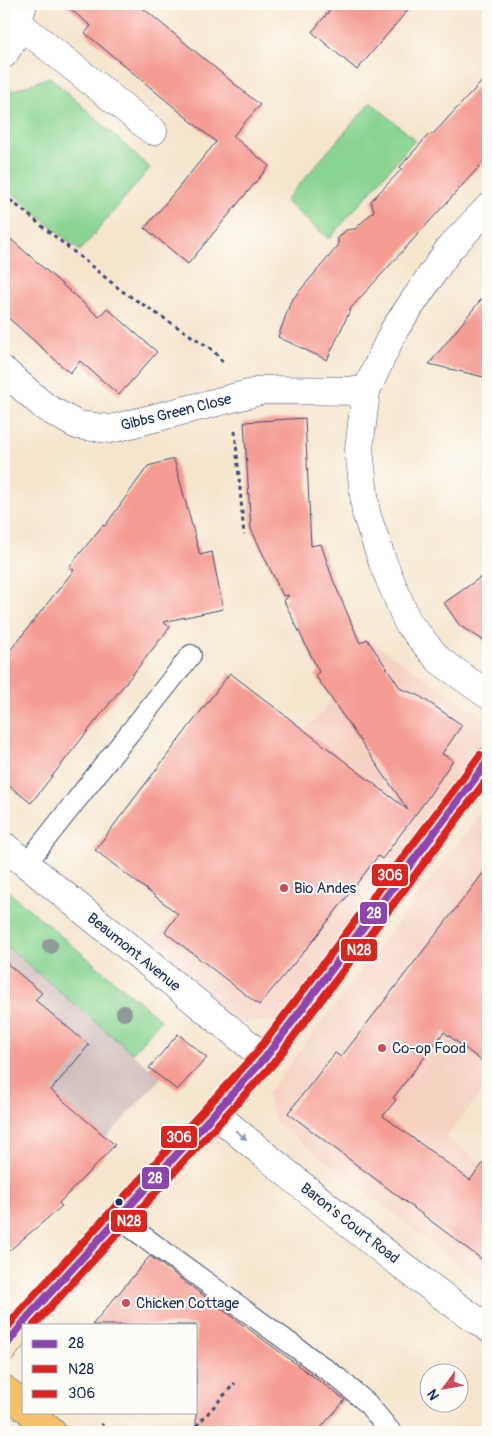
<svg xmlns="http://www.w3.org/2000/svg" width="492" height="1436" font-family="Pangolin,sans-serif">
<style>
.built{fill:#f6d2c3}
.industrial{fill:#d1bfbd}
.green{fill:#8ad592;stroke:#528278}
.building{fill:#f59c93}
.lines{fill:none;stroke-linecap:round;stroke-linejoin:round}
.service-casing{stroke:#3c4a6f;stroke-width:22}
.minor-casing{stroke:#3c4a6f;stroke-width:29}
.secondary-casing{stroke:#3c4a6f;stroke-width:29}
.trunk-casing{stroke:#3c4a6f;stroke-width:29}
.path{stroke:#3c4a6f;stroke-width:3;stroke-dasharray:4 4;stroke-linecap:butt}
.service{stroke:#fff;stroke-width:20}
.minor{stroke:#fff;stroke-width:28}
.secondary{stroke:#fbe6c3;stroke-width:28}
.trunk{stroke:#f4c16a;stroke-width:28}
.bus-1-casing{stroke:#fdfcf7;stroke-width:11}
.bus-2-casing{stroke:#fdfcf7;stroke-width:11}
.bus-3-casing{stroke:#fdfcf7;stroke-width:11}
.bus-1{stroke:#8e44ad;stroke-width:8}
.bus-2{stroke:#dc241f;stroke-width:8}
.bus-3{stroke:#dc241f;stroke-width:8}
.tree{fill:#8f9c99}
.oneway{fill:#8d97ae}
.poi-dot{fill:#d1495b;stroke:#fdfcf7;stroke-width:2}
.bus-dot{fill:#1b2f5e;stroke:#fdfcf7;stroke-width:2}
.labels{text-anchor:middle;stroke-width:4;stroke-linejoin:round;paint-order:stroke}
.street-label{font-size:15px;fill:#1b2f5e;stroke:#fdfcf7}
.poi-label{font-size:15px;fill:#1b2f5e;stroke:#fdfcf7;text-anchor:start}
.line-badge{stroke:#fdfcf7;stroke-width:2}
.badge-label{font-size:14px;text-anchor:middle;font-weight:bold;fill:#fff}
</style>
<rect width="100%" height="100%" fill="#fdfcf7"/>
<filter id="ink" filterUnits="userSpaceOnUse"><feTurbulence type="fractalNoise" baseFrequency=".02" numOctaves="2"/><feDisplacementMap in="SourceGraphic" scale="10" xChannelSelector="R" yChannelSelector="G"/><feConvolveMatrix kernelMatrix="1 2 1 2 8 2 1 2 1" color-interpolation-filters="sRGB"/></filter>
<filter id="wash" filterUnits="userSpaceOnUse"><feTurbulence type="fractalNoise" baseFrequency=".0096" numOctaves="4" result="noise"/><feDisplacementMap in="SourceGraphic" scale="20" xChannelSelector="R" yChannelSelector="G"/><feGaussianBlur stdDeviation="1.12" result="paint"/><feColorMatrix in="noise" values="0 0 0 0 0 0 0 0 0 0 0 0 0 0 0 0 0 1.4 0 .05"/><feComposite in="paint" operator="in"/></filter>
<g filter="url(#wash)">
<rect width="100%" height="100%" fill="#f5e5cd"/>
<!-- built -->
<g class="built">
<path d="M367 639 488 720V748L286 1020 236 1023 146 950 274 784 291 742 321 714Z"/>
<path d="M488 800V1084L446 1137 488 1168V1288L276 1122 267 1094 467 832Z"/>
</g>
<!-- industrial -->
<path class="industrial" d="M4 944 161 1078 106 1138 114 1146 59 1203 4 1165Z"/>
<!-- green -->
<g class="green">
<path d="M50 77 150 168 80 251 4 186V94Z"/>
<path d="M371 102 415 140 329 239 285 201Z"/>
<path d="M4 888 161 1020 132 1053 4 944Z"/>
</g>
<g id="blocks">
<!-- building -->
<g class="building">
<path d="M64 4H138L260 105 233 136 269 166 188 264 145 228 216 142 85 33 91 26Z"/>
<path d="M335 4H413L357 70 312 32Z"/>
<path d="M488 75V157L351 308 327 360 278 337 291 301 338 246V238L346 230 355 229 374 211 371 201 402 169 400 167 430 133 432 135Z"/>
<path d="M4 233 99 317 107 308 157 352 119 395 80 361 70 373 4 314Z"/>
<path d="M488 291V378L429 364Z"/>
<path d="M305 418 311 546 321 544 333 580 360 643 367 639 401 689 418 695 462 725 442 754 453 760 427 799 382 859 378 856 312 942 259 1005 165 932 178 914 95 850 230 673 408 810 315 675 319 672 284 601 289 595 283 596 251 529 244 422Z"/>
<path d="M174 459 200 555 212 552 223 609 163 622 170 627 31 803 4 782V658L74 570 69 567 103 525 105 526 148 466Z"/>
<path d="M488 572V643L460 626 444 603Z"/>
<path d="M488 867V1066L444 1032 393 1098 396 1100 383 1116 470 1180 488 1157V1264L288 1113 335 1053 341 1057Z"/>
<path d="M4 961 42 993 35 1000 89 1045 51 1090 115 1145 59 1203 62 1206 4 1255Z"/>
<path d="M178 1034 207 1058 177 1090 149 1068Z"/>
<path d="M150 1256 345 1400 317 1432H196V1325H92Z"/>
</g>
</g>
</g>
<g filter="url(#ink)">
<use href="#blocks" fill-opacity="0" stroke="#3c4a6f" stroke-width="1"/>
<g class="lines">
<defs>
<g id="service">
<path d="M26 864 191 655"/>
<path d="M118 1218 338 1378 367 1403 391 1432"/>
</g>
<g id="minor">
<path d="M18 23 153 131"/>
<path d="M4 54 13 39 23 4"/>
<path d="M488 208 449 249 394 330 366 391 359 449 366 513 383 563 408 623 439 660 488 695"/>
<path d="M4 371 45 407 77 425 111 429 264 390 366 391"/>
<path d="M4 846 265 1058"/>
<path d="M214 1113C304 1187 393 1263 488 1328"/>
</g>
<path id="secondary" d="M4 1348 27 1318 265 1058 417 858 488 761"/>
<g id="trunk">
<path d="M4 1389 24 1407"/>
<path d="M30 1412 52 1432"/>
</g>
</defs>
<!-- service casing -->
<use href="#service" class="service-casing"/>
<!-- minor casing -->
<use href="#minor" class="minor-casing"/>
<!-- secondary casing -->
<use href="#secondary" class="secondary-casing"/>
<!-- trunk casing -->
<use href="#trunk" class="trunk-casing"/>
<!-- path -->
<g class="path">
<path d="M4 195 122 291 213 350 225 365"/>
<path d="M235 431 244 535"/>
<path d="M96 1431 103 1424"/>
<path d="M191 1432 235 1383"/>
</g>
<!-- service -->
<use href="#service" class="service"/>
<!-- minor -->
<use href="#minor" class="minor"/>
<!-- secondary -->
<use href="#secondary" class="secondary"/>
<!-- trunk -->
<use href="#trunk" class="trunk"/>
<defs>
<path id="bus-1" d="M4 1348 27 1318 265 1058 488 761"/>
<path id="bus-2" d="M34 1325 273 1064 488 778"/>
<path id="bus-3" d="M4 1332 20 1311 257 1052 480 755"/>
</defs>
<!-- bus-1 casing -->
<use href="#bus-1" class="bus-1-casing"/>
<!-- bus-2 casing -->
<use href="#bus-2" class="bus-2-casing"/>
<!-- bus-3 casing -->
<use href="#bus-3" class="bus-3-casing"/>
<!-- bus-1 -->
<use href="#bus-1" class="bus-1"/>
<!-- bus-2 -->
<use href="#bus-2" class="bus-2"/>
<!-- bus-3 -->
<use href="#bus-3" class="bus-3"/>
</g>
<!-- trees -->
<g class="tree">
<circle cx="50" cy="946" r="8"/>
<circle cx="124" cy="1013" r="8"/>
</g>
<!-- one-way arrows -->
<defs><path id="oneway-solid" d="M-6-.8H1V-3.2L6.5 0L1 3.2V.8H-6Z" transform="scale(1.25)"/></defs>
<use class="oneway" href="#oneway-solid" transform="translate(241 1135) rotate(40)"/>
</g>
<!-- markers -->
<g class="poi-dot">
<circle cx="284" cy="888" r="5"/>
<circle cx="382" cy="1048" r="5"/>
<circle cx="126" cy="1303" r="5"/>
</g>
<circle class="bus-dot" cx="119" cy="1202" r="4.5"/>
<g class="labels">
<!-- street labels -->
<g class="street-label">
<text transform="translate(176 412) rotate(-14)" y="5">Gibbs Green Close</text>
<text transform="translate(134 952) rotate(39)" y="5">Beaumont Avenue</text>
<text transform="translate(350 1223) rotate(38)" y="5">Baron's Court Road</text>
</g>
<!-- poi labels -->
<g class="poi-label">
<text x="294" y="893">Bio Andes</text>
<text x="392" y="1053">Co-op Food</text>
<text x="136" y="1308">Chicken Cottage</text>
</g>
</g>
<g class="line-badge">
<rect x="371" y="863" width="38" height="24" rx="5" fill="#dc241f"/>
<rect x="359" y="901" width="29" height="24" rx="5" fill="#8e44ad"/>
<rect x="340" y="938" width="38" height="24" rx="5" fill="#dc241f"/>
<rect x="160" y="1125" width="38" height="24" rx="5" fill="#dc241f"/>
<rect x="141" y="1166" width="29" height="24" rx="5" fill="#8e44ad"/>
<rect x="110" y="1209" width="38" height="24" rx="5" fill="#dc241f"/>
</g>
<g class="badge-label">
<text x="390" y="880">306</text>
<text x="374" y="918">28</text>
<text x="359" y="955">N28</text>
<text x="179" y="1142">306</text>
<text x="155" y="1183">28</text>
<text x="129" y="1226">N28</text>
</g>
<!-- margin -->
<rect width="492" height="1436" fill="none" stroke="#fdfcf7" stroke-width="20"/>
<!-- legend -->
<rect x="22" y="1324" width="175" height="90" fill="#fdfcf7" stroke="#a3aaba"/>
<rect x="32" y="1340" width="25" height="8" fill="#8e44ad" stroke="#a3aaba"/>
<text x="68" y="1348" font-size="15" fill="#1b2f5e">28</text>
<rect x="32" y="1365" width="25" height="8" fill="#dc241f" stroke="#a3aaba"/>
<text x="68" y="1374" font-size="15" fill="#1b2f5e">N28</text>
<rect x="32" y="1390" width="25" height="8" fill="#dc241f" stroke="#a3aaba"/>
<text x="68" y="1398" font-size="15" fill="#1b2f5e">306</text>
<!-- north arrow -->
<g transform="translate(444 1388) rotate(238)"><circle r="24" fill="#fdfcf7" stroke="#a3aaba"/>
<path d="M0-4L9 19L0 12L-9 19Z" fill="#d1495b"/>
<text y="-8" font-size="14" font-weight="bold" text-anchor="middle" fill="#1b2f5e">N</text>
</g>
</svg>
